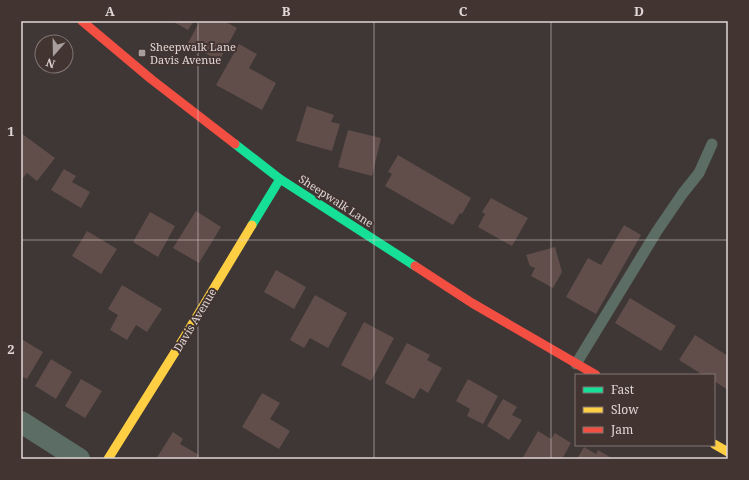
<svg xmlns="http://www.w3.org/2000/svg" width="749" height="480" font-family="'Noto Serif',serif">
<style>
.building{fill:#614e4a}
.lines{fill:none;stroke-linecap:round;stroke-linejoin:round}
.lane{stroke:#5c6d65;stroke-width:11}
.street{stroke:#5c6d65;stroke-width:22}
.fast{stroke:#16e098;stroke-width:9}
.slow{stroke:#ffcf43;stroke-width:9}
.jam{stroke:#f24e42;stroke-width:9}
.grid{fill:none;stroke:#e0d6d5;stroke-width:1;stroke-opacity:0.55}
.poi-dot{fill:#a79e9d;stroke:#423431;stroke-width:1.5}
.labels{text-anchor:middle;stroke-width:4;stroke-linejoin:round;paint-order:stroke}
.poi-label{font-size:11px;fill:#e0d6d5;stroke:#423431;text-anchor:start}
.street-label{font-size:11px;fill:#e0d6d5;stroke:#423431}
.neatline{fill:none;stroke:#e0d6d5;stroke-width:1.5}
.grid-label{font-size:13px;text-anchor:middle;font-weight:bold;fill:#e0d6d5}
</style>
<rect width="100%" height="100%" fill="#3e3735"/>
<!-- building -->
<g class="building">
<path d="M172 21H194L188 30Z"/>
<path d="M200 21H224L237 28 219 61 188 43Z"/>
<path d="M239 44 257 54 249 68 276 83 262 110 216 85Z"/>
<path d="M307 106 334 115 331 122 340 124 332 151 296 141Z"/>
<path d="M348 130 381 138 372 176 338 167Z"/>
<path d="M21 133 55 158 37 181 27 173 21 180Z"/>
<path d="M398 155 471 198 462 214 460 213 453 225 385 186 392 174 388 172Z"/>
<path d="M64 169 76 176 72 182 90 192 81 208 51 190Z"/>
<path d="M491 198 528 218 512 246 478 227 485 214 482 212Z"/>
<path d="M196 211 221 227 199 263 173 248Z"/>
<path d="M150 212 175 226 158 257 133 242Z"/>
<path d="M624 225 641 235 596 314 566 297 588 258 601 265Z"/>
<path d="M87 231 117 249 101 274 72 256Z"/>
<path d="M555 247 562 272 553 288 531 276 535 268 530 266 526 255Z"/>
<path d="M276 270 306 287 294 309 264 292Z"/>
<path d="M122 285 162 309 147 332 136 325 127 340 110 330 118 315 108 309Z"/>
<path d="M315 295 347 313 328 348 310 338 304 348 290 340Z"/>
<path d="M630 298 676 326 661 351 615 323Z"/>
<path d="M364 322 394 338 371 381 341 365Z"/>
<path d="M695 335 728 356V390L714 381V375H703L679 360Z"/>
<path d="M23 340 43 352 27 379 21 376V342Z"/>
<path d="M407 343 430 355 427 360 442 368 428 393 420 388 414 399 385 383Z"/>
<path d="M51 359 72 372 56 399 35 386Z"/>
<path d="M81 379 102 391 85 418 65 406Z"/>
<path d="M468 379 498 396 483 424 467 416 470 409 456 401Z"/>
<path d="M262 393 280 403 270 419 290 431 279 449 242 427Z"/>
<path d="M503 399 517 407 512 415 522 420 509 440 487 426Z"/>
<path d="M538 431 551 439 555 433 571 443 562 459H522Z"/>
<path d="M173 432 183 439 180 444 199 455 197 459H156Z"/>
<path d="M584 447 596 454 598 450 613 459H577Z"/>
</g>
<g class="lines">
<!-- lane -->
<path class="lane" d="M576 364 657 231 683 193 699 173 712 144"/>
<!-- street -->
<path class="street" d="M21 422 79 459"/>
<!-- fast -->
<g class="fast">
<path d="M235 144 280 179 415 266"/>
<path d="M252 225 280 179"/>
</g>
<!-- slow -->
<g class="slow">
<path d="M714 444 728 452"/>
<path d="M108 459 182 341 252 225"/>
</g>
<!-- jam -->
<g class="jam">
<path d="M82 21 151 79 235 144"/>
<path d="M415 266 472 303 596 375"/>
</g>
</g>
<!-- grid -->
<path class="grid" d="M198 21V459M374 21V459M551 21V459M21 240H728"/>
<!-- markers -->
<rect class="poi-dot" x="138" y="49" width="8" height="8" rx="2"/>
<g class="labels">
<!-- poi labels -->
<g class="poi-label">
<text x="150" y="51">Sheepwalk Lane<tspan x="150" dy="13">Davis Avenue</tspan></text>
</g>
<!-- street labels -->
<g class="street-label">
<text transform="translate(336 201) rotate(33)" y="4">Sheepwalk Lane</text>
<text transform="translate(195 320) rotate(-59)" y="4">Davis Avenue</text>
</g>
</g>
<!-- border -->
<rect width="749" height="480" fill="none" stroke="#423431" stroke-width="44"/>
<!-- legend -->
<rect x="575" y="374" width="140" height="72" fill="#423431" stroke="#817573"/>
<rect x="583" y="387" width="20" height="6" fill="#16e098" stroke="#817573"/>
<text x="611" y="394" font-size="12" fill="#e0d6d5">Fast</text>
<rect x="583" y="407" width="20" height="6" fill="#ffcf43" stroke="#817573"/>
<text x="611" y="414" font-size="12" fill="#e0d6d5">Slow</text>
<rect x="583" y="427" width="20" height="6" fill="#f24e42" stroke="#817573"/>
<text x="611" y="434" font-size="12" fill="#e0d6d5">Jam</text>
<!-- north arrow -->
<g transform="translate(54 54) rotate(200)"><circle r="19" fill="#423431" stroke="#817573"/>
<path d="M0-3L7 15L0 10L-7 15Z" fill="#a79e9d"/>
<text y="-6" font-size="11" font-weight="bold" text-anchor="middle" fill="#e0d6d5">N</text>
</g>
<rect x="22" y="22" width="705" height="436" class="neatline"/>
<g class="grid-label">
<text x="110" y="16">A</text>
<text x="286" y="16">B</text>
<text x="463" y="16">C</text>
<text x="639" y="16">D</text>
<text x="11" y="136">1</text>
<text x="11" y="354">2</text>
</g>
</svg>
